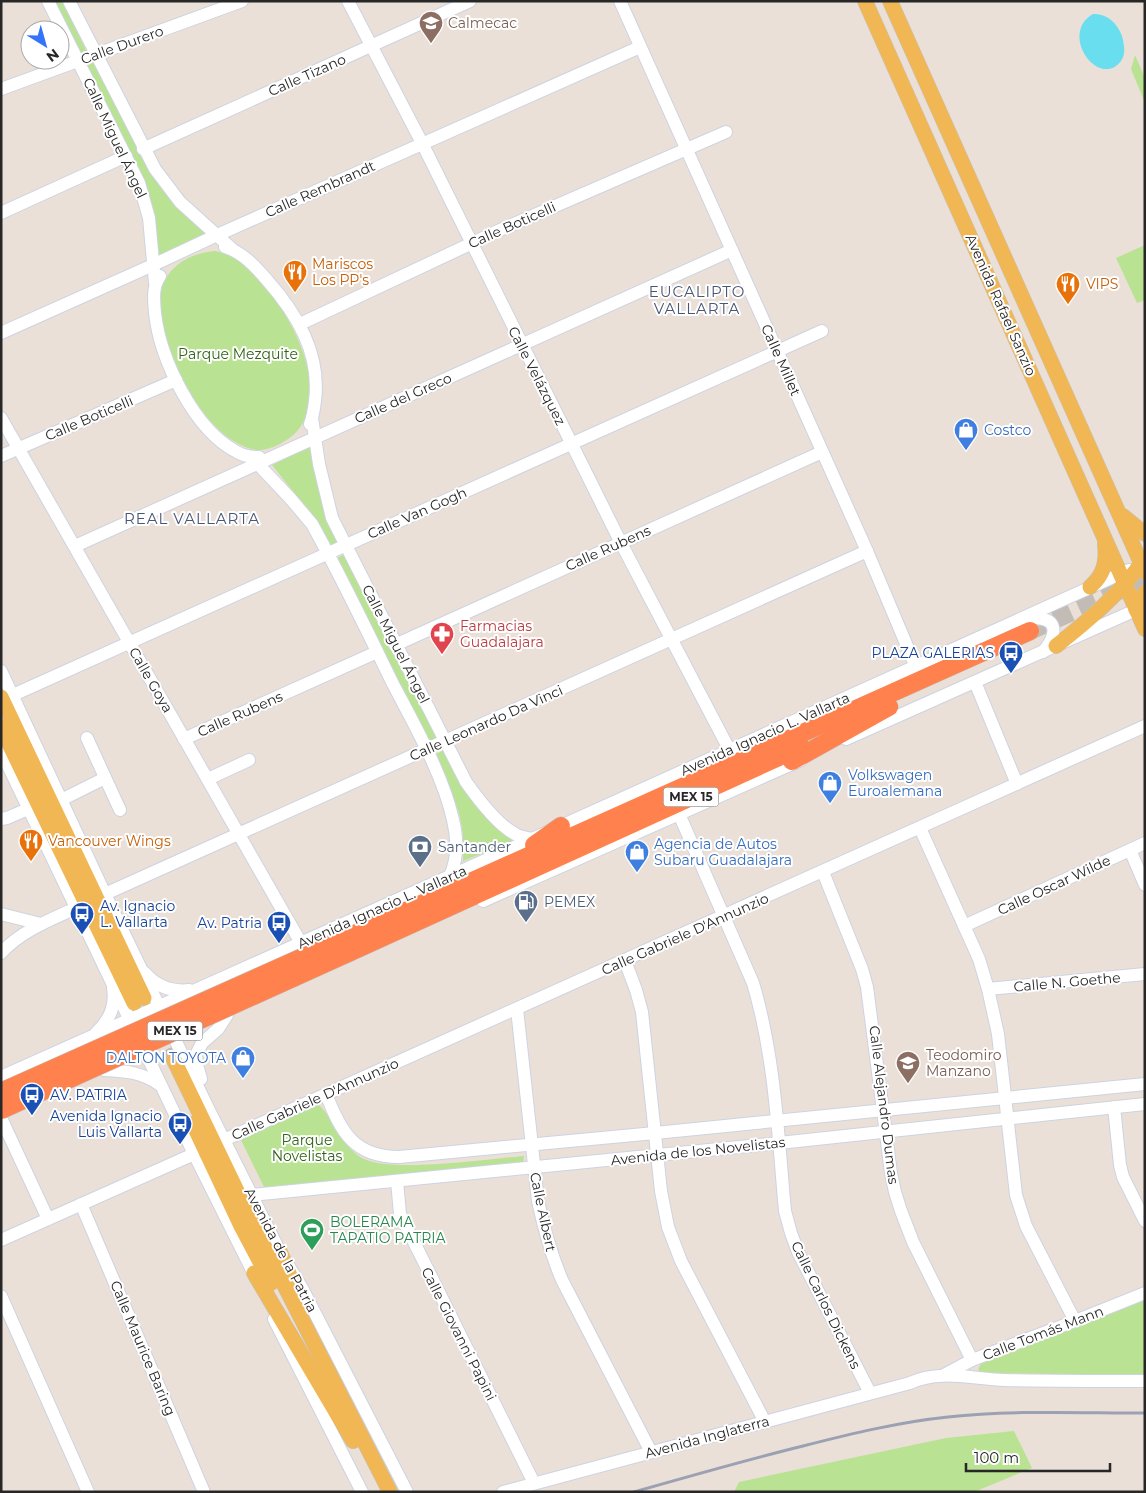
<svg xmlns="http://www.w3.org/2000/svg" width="1146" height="1493" font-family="Montserrat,sans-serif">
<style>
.green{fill:#b9e292}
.water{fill:#68deef}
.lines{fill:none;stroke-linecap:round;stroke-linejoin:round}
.major-tunnel{stroke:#c3bbb5;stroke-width:15;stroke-dasharray:15 8;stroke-linecap:butt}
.highway-tunnel{stroke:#c3bbb5;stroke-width:18;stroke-dasharray:18 9;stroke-linecap:butt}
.minor-casing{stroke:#cdd3e1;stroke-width:14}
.major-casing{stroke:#c3c3c3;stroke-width:16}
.highway-casing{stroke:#c3c3c3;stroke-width:19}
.minor{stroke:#fff;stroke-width:12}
.major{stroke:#f1b755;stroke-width:15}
.highway{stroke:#ff824e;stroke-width:18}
.rail{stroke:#9ba1b2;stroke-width:3}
.highway-bridge-casing{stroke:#c3c3c3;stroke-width:19;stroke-linecap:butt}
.highway-bridge{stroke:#ff824e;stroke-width:18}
.labels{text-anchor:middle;stroke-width:4;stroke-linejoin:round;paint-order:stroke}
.shield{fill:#fff;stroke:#686868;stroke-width:1}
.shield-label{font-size:12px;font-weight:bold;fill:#272727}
.education-label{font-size:14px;fill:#785e54;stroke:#fff;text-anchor:start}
.street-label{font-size:14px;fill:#272727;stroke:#fff}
.food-label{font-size:14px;fill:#c56008;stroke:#fff;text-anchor:start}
.park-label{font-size:14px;fill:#326318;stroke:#fff}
.shop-label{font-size:14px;fill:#366cbe;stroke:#fff;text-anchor:start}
.health-label{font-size:14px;fill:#be3a42;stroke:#fff;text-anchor:start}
.transit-label{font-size:14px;fill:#164399;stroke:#fff;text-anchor:end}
.service-label{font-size:14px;fill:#4e5e75;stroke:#fff;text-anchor:start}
.leisure-label{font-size:14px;fill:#27864d;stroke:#fff;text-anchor:start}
.neighbourhood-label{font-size:15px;letter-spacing:1px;fill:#475777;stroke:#fff}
</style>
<rect width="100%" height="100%" fill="#eae0d8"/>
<!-- green -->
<g class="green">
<path d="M53 1H62L87 52 79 53Z"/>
<path d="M1135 55 1145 78V103L1131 69Z"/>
<path d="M93 60 148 168 173 203 206 234 157 257 154 214 83 63Z"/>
<path d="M1145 245V300L1137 303 1116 258Z"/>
<path d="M215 251C224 253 231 255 239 261 281 290 345 399 288 439 280 445 266 451 256 450 209 441 176 374 165 332 162 321 158 306 160 295 165 267 189 253 215 251Z"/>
<path d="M310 447 338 542 328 546 308 510 272 465Z"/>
<path d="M346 553 440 738 426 744 336 559Z"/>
<path d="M447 748 502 831 514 841 463 861C466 816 453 794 433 756Z"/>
<path d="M318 1104C335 1120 343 1149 364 1159 394 1173 488 1159 524 1156L523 1164 264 1187 241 1140Z"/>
<path d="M1145 1300V1375L981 1373 978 1369 981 1364 1003 1355Z"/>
<path d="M1014 1431 1032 1468 974 1492H734L739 1482 946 1438Z"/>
</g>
<!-- water -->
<path class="water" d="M1093 14C1110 13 1123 29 1124 46 1125 54 1123 61 1116 66 1093 82 1061 32 1093 14Z"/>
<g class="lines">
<!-- major-tunnel -->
<path class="major-tunnel" d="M158 1028 174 1060"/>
<!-- highway-tunnel -->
<path class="highway-tunnel" d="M1030 631 1145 579"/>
<defs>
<g id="minor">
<path d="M48 1 139 183 149 218 155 283"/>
<path d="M69 1 155 169 180 202 232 249"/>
<path d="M348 1 422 143 621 543 729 749"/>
<path d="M620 1 867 551 915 665"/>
<path d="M1 89 242 1"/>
<path d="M143 149 470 1"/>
<path d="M1 213 126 156"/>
<path d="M225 247C242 252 255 266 267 280 297 314 321 354 315 401 314 409 313 417 310 424"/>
<path d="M160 276C152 287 154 301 155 313 160 359 194 430 237 452 243 456 252 457 259 457"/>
<path d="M300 324 500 230 726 132"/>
<path d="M1 333 153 265 215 236 640 47"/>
<path d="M1 418 301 943"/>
<path d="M312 418 319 464 332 518 466 782C478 799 498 826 517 835 522 837 527 838 532 839"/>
<path d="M1 456 176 380"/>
<path d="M251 457 290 498 312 524C341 576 367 631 393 684 415 726 443 775 453 820 458 840 458 858 450 876"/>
<path d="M75 546 732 250"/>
<path d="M1027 619C1057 615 1060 631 1043 652"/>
<path d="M395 645 822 452"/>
<path d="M1 671 105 894 208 1108 279 1250 302 1288 407 1492"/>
<path d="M975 682 1017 784"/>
<path d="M13 695 822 331"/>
<path d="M87 738 120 810"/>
<path d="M184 739 377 652"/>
<path d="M846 739 1145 606"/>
<path d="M1 751 194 1154 257 1280"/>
<path d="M208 779 249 760"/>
<path d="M61 800 105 778"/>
<path d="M679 814 753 983C775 1057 778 1135 785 1211L791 1233 798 1252 870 1393"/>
<path d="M1 819 7 818 28 809"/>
<path d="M920 828 979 959 988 989 998 1034 1016 1195 1026 1226 1075 1321"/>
<path d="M1130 850 1145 885"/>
<path d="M823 872 862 969 867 987 891 1173 895 1192 901 1211 913 1242 972 1360"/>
<path d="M105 894 867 551"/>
<path d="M483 901 801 760"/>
<path d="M1 914 41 924"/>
<path d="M964 926 1145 843"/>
<path d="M1 953C21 931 50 920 76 908"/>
<path d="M625 961 636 990 642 1012 661 1191 668 1227 681 1261 765 1422"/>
<path d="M145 973C157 987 171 992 189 990"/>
<path d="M988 989 1145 974"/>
<path d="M517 1009 538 1201C544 1229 551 1254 562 1280L651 1452"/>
<path d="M96 1033C109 1021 116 1006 113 988"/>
<path d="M104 1070C125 1071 142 1072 160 1085"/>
<path d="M1 1077 450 876 1129 570"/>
<path d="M201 1079 197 1065 196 1055 202 1043 218 1029 227 1015"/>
<path d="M326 1094C341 1132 354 1157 399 1157L655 1133 1145 1084"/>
<path d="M1114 1107 1120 1165 1123 1177 1145 1221"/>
<path d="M1 1118 48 1219"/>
<path d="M224 1140 1145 726"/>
<path d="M397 1181 400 1214 534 1483"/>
<path d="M251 1195 779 1143 1145 1104"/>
<path d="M81 1204 204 1492"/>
<path d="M1 1240 194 1154"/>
<path d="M1 1296 88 1492"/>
<path d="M274 1319 362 1492"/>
<path d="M944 1375 972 1360 1075 1321 1145 1293"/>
<path d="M503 1492 910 1383C939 1369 973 1379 1004 1380 1051 1381 1098 1381 1145 1381"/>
</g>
<g id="major">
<path d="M865 1 1145 629"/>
<path d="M890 1 1145 572"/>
<path d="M1123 516 1145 534"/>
<path d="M1090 587C1104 575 1107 562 1105 544"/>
<path d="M1136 610 1145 592"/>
<path d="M1056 646C1088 621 1117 596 1141 564"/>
<path d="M1 697 144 998"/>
<path d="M1 727 134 1003"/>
<path d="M174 1060 251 1220 390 1492"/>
<path d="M193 1124 241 1226 271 1283"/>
<path d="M279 1250 294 1285"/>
<path d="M254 1273 353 1441"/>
</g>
<g id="highway">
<path d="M792 761 889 707"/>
<path d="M534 845 561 826"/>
<path d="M341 940 1030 631"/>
<path d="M348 953 801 747"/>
</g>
</defs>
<!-- minor casing -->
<use href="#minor" class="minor-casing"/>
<!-- major casing -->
<use href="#major" class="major-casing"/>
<!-- highway casing -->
<use href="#highway" class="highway-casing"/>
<!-- minor -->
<use href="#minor" class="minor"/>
<!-- major -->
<use href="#major" class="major"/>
<!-- highway -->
<use href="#highway" class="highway"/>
<!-- rail -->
<path class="rail" d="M634 1492C690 1476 746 1460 803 1446 850 1434 899 1422 948 1417 1013 1410 1079 1413 1145 1413"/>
<defs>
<g id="highway-bridge">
<path d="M1 1092 341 940"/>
<path d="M1 1110 348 953"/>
</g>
</defs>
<!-- highway-bridge casing -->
<use href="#highway-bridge" class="highway-bridge-casing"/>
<!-- highway-bridge -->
<use href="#highway-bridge" class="highway-bridge"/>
</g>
<!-- icons -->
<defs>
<symbol id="school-pin" viewBox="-11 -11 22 30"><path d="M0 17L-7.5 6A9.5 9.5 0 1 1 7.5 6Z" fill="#8d6e63" stroke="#fff"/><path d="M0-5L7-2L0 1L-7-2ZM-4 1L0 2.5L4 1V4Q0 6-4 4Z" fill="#fff"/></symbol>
<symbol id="restaurant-pin" viewBox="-11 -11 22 30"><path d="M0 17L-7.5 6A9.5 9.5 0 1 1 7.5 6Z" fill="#e8710a" stroke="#fff"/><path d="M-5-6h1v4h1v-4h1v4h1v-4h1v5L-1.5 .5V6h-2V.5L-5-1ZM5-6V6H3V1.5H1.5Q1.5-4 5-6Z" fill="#fff"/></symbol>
<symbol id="shop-pin" viewBox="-11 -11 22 30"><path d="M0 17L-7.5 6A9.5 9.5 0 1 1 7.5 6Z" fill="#3f7fe0" stroke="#fff"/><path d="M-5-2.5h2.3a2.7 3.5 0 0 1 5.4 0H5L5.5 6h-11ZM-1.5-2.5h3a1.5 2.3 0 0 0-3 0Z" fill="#fff"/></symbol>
<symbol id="pharmacy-pin" viewBox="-11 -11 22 30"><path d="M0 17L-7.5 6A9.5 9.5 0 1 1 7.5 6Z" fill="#e0444e" stroke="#fff"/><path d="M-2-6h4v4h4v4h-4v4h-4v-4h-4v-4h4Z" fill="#fff"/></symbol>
<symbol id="bus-pin" viewBox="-11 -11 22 30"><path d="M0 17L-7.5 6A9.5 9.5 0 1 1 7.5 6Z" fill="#1a4fb4" stroke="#fff"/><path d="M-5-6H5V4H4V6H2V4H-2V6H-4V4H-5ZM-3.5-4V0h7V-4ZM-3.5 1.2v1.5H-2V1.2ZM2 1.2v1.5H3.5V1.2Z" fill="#fff"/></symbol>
<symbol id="bank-pin" viewBox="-11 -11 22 30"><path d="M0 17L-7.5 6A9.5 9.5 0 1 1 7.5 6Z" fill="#5c6f8a" stroke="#fff"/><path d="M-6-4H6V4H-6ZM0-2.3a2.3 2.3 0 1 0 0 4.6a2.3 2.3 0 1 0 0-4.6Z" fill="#fff"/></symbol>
<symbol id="fuel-pin" viewBox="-11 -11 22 30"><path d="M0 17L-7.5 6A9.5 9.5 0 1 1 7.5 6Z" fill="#5c6f8a" stroke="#fff"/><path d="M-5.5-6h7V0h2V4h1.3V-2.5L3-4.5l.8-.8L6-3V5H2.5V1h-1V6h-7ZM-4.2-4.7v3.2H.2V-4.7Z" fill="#fff"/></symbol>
<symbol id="stadium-pin" viewBox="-11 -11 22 30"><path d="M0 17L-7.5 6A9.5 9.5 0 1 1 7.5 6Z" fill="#2e9e5b" stroke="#fff"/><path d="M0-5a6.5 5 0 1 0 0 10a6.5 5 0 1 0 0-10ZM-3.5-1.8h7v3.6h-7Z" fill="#fff"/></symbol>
</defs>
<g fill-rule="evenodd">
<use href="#school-pin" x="417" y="9" width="28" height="38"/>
<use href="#restaurant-pin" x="281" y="258" width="28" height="38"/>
<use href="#restaurant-pin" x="1054" y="270" width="28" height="38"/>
<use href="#shop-pin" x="952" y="416" width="28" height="38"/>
<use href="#pharmacy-pin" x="428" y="620" width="28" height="38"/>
<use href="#bus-pin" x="997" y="639" width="28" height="38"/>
<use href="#shop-pin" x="816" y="769" width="28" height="38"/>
<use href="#restaurant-pin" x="17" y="827" width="28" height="38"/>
<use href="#bank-pin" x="406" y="833" width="28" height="38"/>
<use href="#shop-pin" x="623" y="838" width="28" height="38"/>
<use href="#fuel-pin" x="512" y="888" width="28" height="38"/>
<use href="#bus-pin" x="68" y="900" width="28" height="38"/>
<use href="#bus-pin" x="265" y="909" width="28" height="38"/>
<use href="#shop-pin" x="229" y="1044" width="28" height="38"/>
<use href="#school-pin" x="894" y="1049" width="28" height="38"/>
<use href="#bus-pin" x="18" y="1081" width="28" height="38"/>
<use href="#bus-pin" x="166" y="1110" width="28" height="38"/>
<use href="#stadium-pin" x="298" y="1216" width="28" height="38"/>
</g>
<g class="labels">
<!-- shield labels -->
<g class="shield">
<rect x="663.5" y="787.5" width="55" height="19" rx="4"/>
<rect x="147.5" y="1021.5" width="55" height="19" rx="4"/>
</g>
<g class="shield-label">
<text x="691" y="801">MEX 15</text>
<text x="175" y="1035">MEX 15</text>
</g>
<!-- education labels -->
<g class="education-label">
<text x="448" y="28">Calmecac</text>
<text x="926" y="1060">Teodomiro<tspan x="926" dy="16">Manzano</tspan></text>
</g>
<!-- street labels -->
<g class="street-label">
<text transform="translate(122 45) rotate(-20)" y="5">Calle Durero</text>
<text transform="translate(307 75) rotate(-24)" y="5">Calle Tizano</text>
<text transform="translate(115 138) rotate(65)" y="5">Calle Miguel Ángel</text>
<text transform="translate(320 189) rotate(-24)" y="5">Calle Rembrandt</text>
<text transform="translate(512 225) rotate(-24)" y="5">Calle Boticelli</text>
<text transform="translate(1001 305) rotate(66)" y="5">Avenida Rafael Sanzio</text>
<text transform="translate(781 360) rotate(66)" y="5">Calle Millet</text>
<text transform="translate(537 376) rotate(63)" y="5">Calle Velázquez</text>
<text transform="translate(403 398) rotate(-24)" y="5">Calle del Greco</text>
<text transform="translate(89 418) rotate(-23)" y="5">Calle Boticelli</text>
<text transform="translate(417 513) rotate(-24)" y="5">Calle Van Gogh</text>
<text transform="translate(608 548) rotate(-24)" y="5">Calle Rubens</text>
<text transform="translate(396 644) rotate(63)" y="5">Calle Miguel Ángel</text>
<text transform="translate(151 680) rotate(60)" y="5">Calle Goya</text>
<text transform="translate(240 714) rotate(-24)" y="5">Calle Rubens</text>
<text transform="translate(486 723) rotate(-24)" y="5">Calle Leonardo Da Vinci</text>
<text transform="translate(765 734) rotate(-24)" y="5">Avenida Ignacio L. Vallarta</text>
<text transform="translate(1054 885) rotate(-25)" y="5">Calle Oscar Wilde</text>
<text transform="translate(382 907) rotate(-24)" y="5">Avenida Ignacio L. Vallarta</text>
<text transform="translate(685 934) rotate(-24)" y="5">Calle Gabriele D'Annunzio</text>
<text transform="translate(1067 982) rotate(-5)" y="5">Calle N. Goethe</text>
<text transform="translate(315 1099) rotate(-24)" y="5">Calle Gabriele D'Annunzio</text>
<text transform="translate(884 1105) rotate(83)" y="5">Calle Alejandro Dumas</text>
<text transform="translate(698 1151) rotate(-6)" y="5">Avenida de los Novelistas</text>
<text transform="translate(543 1212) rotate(78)" y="5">Calle Albert</text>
<text transform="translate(281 1250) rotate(62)" y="5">Avenida de la Patria</text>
<text transform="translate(826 1305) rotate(64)" y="5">Calle Carlos Dickens</text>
<text transform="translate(1043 1333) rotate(-21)" y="5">Calle Tomás Mann</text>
<text transform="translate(459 1334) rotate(63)" y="5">Calle Giovanni Papini</text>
<text transform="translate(143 1348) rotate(67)" y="5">Calle Maurice Baring</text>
<text transform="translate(707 1437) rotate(-15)" y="5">Avenida Inglaterra</text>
</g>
<!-- food labels -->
<g class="food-label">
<text x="312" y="269">Mariscos<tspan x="312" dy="16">Los PP's</tspan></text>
<text x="1086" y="289">VIPS</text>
<text x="48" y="846">Vancouver Wings</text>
</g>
<!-- park labels -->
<g class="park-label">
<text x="238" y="359">Parque Mezquite</text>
<text x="307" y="1145">Parque<tspan x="307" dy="16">Novelistas</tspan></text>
</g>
<!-- shop labels -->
<g class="shop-label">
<text x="984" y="435">Costco</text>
<text x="848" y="780">Volkswagen<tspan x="848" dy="16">Euroalemana</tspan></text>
<text x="654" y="849">Agencia de Autos<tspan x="654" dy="16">Subaru Guadalajara</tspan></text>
<text x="226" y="1063" text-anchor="end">DALTON TOYOTA</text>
</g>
<!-- health labels -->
<g class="health-label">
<text x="460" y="631">Farmacias<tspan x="460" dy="16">Guadalajara</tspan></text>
</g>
<!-- transit labels -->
<g class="transit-label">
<text x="994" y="658">PLAZA GALERIAS</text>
<text x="100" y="911" text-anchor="start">Av. Ignacio<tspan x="100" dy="16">L. Vallarta</tspan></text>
<text x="262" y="928">Av. Patria</text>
<text x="50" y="1100" text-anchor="start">AV. PATRIA</text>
<text x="162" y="1121">Avenida Ignacio<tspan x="162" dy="16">Luis Vallarta</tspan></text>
</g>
<!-- service labels -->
<g class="service-label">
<text x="438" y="852">Santander</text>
<text x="544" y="907">PEMEX</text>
</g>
<!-- leisure labels -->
<g class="leisure-label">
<text x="330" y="1227">BOLERAMA<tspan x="330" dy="16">TAPATIO PATRIA</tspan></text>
</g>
<!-- neighbourhood labels -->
<g class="neighbourhood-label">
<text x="697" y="297">EUCALIPTO<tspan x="697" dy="17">VALLARTA</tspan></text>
<text x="192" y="524">REAL VALLARTA</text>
</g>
</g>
<!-- border -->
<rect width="1146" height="1493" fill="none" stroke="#272727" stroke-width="5"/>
<!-- north arrow -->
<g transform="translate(45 45) rotate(143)"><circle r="24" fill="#ffffff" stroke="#a9a9a9"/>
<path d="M0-4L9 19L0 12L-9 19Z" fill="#3374fb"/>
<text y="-8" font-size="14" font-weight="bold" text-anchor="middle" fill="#272727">N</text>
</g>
<!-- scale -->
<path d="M966 1463v8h144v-8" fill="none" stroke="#272727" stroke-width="2.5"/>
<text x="974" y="1463" font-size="15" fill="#272727" stroke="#ffffff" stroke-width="4" paint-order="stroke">100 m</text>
</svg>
